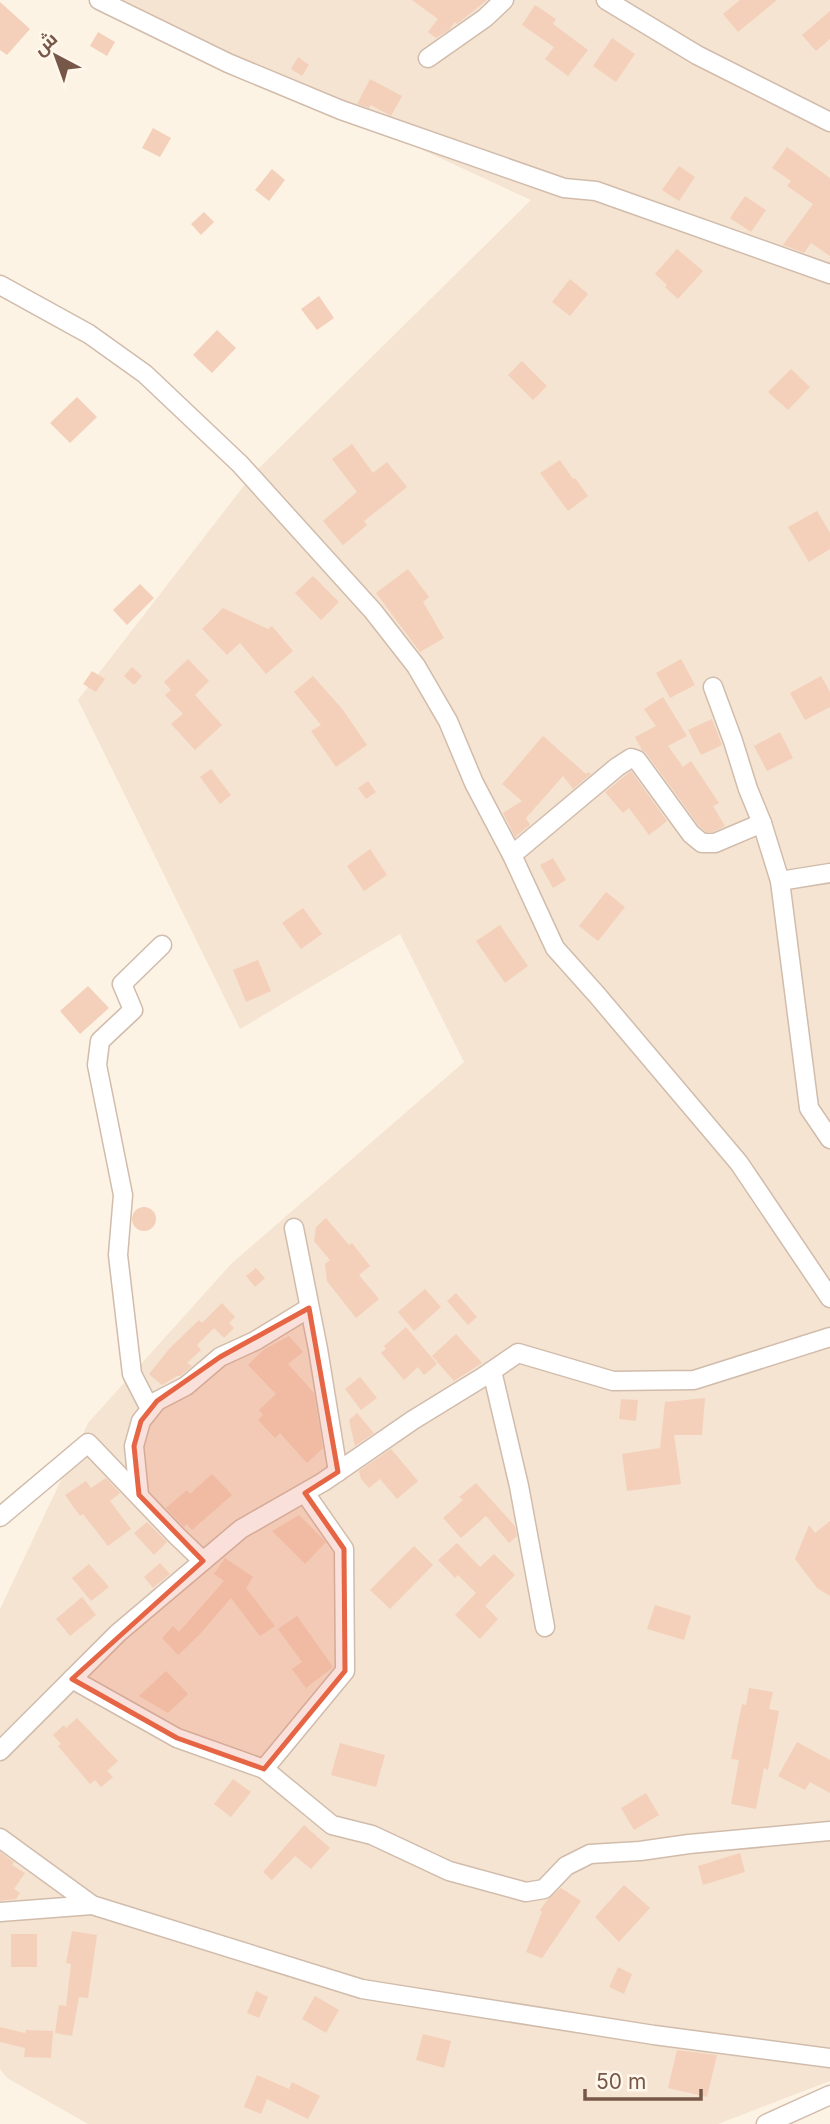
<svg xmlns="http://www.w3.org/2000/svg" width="830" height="2124" font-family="Inter,Cairo,sans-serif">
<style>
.residential{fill:#f5e4d2}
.building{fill:#f4d0ba}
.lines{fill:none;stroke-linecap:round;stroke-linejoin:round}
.minor-casing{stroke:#d1bcac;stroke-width:21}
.minor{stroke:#fff;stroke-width:18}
.marked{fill:#e66544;fill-opacity:0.2;stroke:#e66544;stroke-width:5;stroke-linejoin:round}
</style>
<rect width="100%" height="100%" fill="#fdf3e4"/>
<!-- residential -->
<path class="residential" d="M97 0H830V2081L718 2124H88L7 2078 0 2069V1609L88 1423 231 1264 464 1062 400 934 240 1029 78 700 253 474 531 200Z"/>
<!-- building -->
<g class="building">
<path d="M412 0H487L457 24 455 22 449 30 436 38 428 32 438 19Z"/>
<path d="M740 0H777L738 32 723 14Z"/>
<path d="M0 2 30 29 7 55 0 50Z"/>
<path d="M535 5 556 19 553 24 588 50 568 76 545 59 554 47 522 25Z"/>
<path d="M830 11V39L816 51 802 35Z"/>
<path d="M98 32 115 42 107 56 90 46Z"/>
<path d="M612 38 635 54 616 82 593 66Z"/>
<path d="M298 57 309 65 302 76 291 69Z"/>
<path d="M370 79 402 96 391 116 371 105 369 108 357 104Z"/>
<path d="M153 128 171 138 160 157 142 148Z"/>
<path d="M787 147 830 178V256L811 243 804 253 783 245 813 204 787 186 791 181 772 168Z"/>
<path d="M679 166 695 177 679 201 662 190Z"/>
<path d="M272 169 285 180 269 201 255 190Z"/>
<path d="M745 196 766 210 751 232 730 218Z"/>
<path d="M204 212 214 222 201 235 191 224Z"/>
<path d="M677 249 703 271 678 299 665 287 667 285 655 274Z"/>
<path d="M570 279 588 294 570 316 552 302Z"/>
<path d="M319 296 334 318 317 330 301 309Z"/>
<path d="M217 330 236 348 212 373 193 355Z"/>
<path d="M522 361 547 386 533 400 508 375Z"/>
<path d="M791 369 810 387 788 410 768 392Z"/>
<path d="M77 397 97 417 70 443 50 423Z"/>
<path d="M352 444 373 473 387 462 407 487 364 521 367 525 343 545 323 521 357 492 332 459Z"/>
<path d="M560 460 573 479 575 478 588 496 568 511 540 473Z"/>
<path d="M817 511 830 533V549L809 562 788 527Z"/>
<path d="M408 569 429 597 423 602 444 638 420 652 376 593Z"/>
<path d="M313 576 339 602 321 620 295 593Z"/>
<path d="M140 584 154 598 127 625 113 610Z"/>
<path d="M223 608 268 629 272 626 293 651 266 674 240 643 227 655 202 629Z"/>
<path d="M188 659 209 681 195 695 222 725 195 750 171 724 183 714 165 695 171 690 164 682Z"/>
<path d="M681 659 695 685 670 698 656 673Z"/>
<path d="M132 667 142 676 134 685 124 676Z"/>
<path d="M92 671 105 679 96 692 83 684Z"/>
<path d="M313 676 343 710 367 745 336 767 311 731 321 725 294 692Z"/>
<path d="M821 676 830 692V707L805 720 790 693Z"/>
<path d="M663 697 687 736 668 746 683 767 691 761 719 803 713 806 725 826 713 832H706L699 826 646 753 642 750 635 737 656 726 644 709Z"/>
<path d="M712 719 722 745 701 755 688 730Z"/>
<path d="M780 732 793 758 767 771 754 746Z"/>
<path d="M543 736 586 774 589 772 591 774 573 789 563 776 526 818 530 825 515 837 503 813 522 801 502 784Z"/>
<path d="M211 769 231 795 220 804 200 777Z"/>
<path d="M631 771 667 821 649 835 629 808 623 813 605 792Z"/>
<path d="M368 781 376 792 366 799 358 788Z"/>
<path d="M370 849 387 875 364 891 347 866Z"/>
<path d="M553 858 566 880 553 888 540 865Z"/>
<path d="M606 892 625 907 598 941 579 926Z"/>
<path d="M303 908 322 934 301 949 282 923Z"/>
<path d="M500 925 528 966 505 983 476 941Z"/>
<path d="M258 960 271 991 246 1002 233 970Z"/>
<path d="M88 986 109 1008 80 1034 60 1011Z"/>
<circle cx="144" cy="1219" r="12"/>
<path d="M326 1218 349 1245 352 1243 370 1266 359 1275 379 1299 356 1318 327 1281 325 1264 330 1260 314 1241 316 1227Z"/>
<path d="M256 1268 265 1278 255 1287 246 1276Z"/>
<path d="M425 1289 441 1307 414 1331 398 1312Z"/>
<path d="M456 1293 477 1317 468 1325 447 1301Z"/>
<path d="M222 1303 235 1317 229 1323 234 1328 224 1338 214 1328 197 1345 201 1350 187 1363 192 1366 180 1376H177L162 1385 149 1374 170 1348 199 1320 202 1323Z"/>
<path d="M406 1327 437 1364 424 1375 418 1367 404 1380 381 1353 386 1349 384 1346Z"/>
<path d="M456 1334 482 1363 454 1381 432 1356Z"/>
<path d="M289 1336 303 1352 288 1364 314 1393 323 1448 307 1463 280 1433 275 1438 258 1420 263 1415 259 1410 276 1394 248 1365 263 1350Z"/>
<path d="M360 1377 377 1398 361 1410 345 1389Z"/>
<path d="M705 1398 702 1435H674L681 1484 627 1491 622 1454 660 1448 665 1402Z"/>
<path d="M621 1399 638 1400 636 1421 619 1419Z"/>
<path d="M357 1413 374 1433 355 1446 349 1420Z"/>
<path d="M391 1449 418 1481 397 1499 380 1479 369 1488 361 1479 359 1471Z"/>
<path d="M212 1474 232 1495 192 1530 187 1524 184 1527 166 1508 187 1490 190 1494Z"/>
<path d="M106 1478 120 1493 110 1501 131 1529 108 1546 83 1514 80 1516 65 1495 86 1481 91 1488Z"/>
<path d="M476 1483 515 1526 517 1536 509 1543 486 1516 461 1538 443 1518 463 1500 459 1497Z"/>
<path d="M299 1515 326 1542 305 1564 272 1531Z"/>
<path d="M830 1521V1596L817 1588 795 1559 809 1525 815 1533Z"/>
<path d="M147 1522 167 1542 154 1555 134 1533Z"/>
<path d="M457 1543 480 1567 494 1554 515 1575 485 1606 498 1619 480 1639 455 1615 476 1593 458 1575 455 1578 438 1560Z"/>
<path d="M414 1546 433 1565 390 1609 370 1590Z"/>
<path d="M225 1558 253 1577 246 1588 275 1626 260 1636 231 1598 199 1635 178 1655 162 1638 173 1626 179 1632 224 1581 214 1574Z"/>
<path d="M160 1563 170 1574 153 1588 144 1577Z"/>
<path d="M89 1564 109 1587 91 1601 72 1578Z"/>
<path d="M82 1597 96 1615 70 1636 56 1619Z"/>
<path d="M655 1605 691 1616 684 1640 647 1629Z"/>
<path d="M297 1616 333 1667 306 1688 292 1669 302 1662 278 1629Z"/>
<path d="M166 1671 188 1694 168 1713 139 1696Z"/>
<path d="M749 1688 773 1692 769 1709 779 1711 768 1770 764 1768 756 1809 731 1804 739 1760 731 1759 742 1704 746 1705Z"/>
<path d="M77 1718 118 1761 107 1771 113 1777 101 1787 95 1780 90 1784 58 1746 61 1744 53 1735 64 1725 66 1728Z"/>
<path d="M797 1742 830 1760V1793L810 1782 805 1790 778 1776Z"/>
<path d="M340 1743 385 1755 376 1787 331 1775Z"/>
<path d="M233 1779 251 1792 231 1817 214 1804Z"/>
<path d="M646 1793 659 1815 634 1830 621 1808Z"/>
<path d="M304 1825 330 1848 311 1869 295 1856 272 1880 263 1872Z"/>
<path d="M0 1852 14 1862 12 1865 25 1873 14 1889 20 1893 16 1899 0 1901Z"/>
<path d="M740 1853 745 1872 703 1885 698 1866Z"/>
<path d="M624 1885 650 1908 619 1942 595 1917Z"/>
<path d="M561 1888 581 1901 542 1958 526 1952 542 1912 540 1910 548 1899Z"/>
<path d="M72 1931 97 1935 88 1998 79 1997 72 2036 55 2033 59 2005 66 2006 71 1964 66 1963Z"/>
<rect x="11" y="1934" width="26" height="33"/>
<path d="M618 1967 632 1974 624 1994 609 1987Z"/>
<path d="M256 1991 268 1997 259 2018 247 2013Z"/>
<path d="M315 1996 339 2010 326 2033 302 2019Z"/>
<path d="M0 2027 25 2033 26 2030 53 2031 51 2058 24 2057 25 2048 0 2042Z"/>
<path d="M423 2034 451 2041 444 2068 416 2060Z"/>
<path d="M677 2050 717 2055 707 2097 668 2088Z"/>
<path d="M257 2075 289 2089 292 2082 320 2096 308 2119 267 2099 261 2114 244 2107Z"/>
</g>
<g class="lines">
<defs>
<g id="minor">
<path d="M99 0 228 63 341 110 564 188 596 191 830 274"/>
<path d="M606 0 697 55 830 122"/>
<path d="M428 58 485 18 504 0"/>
<path d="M0 285 89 334 145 374 240 464 373 611 416 666 448 721 474 783 512 855 555 948 597 995 739 1163 830 1298"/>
<path d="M713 687 733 741 748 789 762 823 780 881 809 1108 830 1139"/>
<path d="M512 855 617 767 631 758 637 760 691 834 702 843H715L762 823"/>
<path d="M780 881 830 873"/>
<path d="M294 1228 318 1349 338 1472"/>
<path d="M492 1371 519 1486 545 1627"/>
<path d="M150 1409 132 1374 118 1255 123 1195 97 1065 100 1041 133 1010 122 984 162 945"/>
<path d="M139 1495 134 1446 141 1421 157 1401 186 1386 220 1357 255 1341 309 1308"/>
<path d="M0 1517 88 1443 177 1536 203 1561"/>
<path d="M72 1679 177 1738 264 1769 332 1825 372 1835 449 1871 526 1892 544 1889 566 1866 590 1854 640 1851 689 1844 830 1831"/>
<path d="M0 1751 118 1633 241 1529 323 1482 413 1420 483 1377 518 1353 613 1381 694 1380 830 1337"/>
<path d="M264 1769 345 1671 344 1549 305 1493"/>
<path d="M0 1838 92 1905 362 1989 654 2035 830 2058"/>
<path d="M0 1912 92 1905"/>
<path d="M766 2124 830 2095"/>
</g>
</defs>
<!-- minor casing -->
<use href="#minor" class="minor-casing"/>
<!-- minor -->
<use href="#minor" class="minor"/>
</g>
<!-- marked area -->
<path class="marked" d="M309 1308 338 1472 305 1493 344 1549 345 1671 264 1769 177 1738 72 1679 203 1561 139 1495 134 1446 141 1421 157 1401 220 1357Z"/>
<!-- north arrow -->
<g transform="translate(56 56) rotate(319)" stroke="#fff7eb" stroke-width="5" paint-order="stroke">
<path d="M0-5L12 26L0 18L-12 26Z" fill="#775848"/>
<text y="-10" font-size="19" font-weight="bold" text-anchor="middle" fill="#775848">ش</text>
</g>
<!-- scale -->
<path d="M585 2089v10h116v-10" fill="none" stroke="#775848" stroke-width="3.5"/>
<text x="596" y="2089" font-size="21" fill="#775848" stroke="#fff7eb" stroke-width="5" paint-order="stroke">50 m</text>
</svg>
